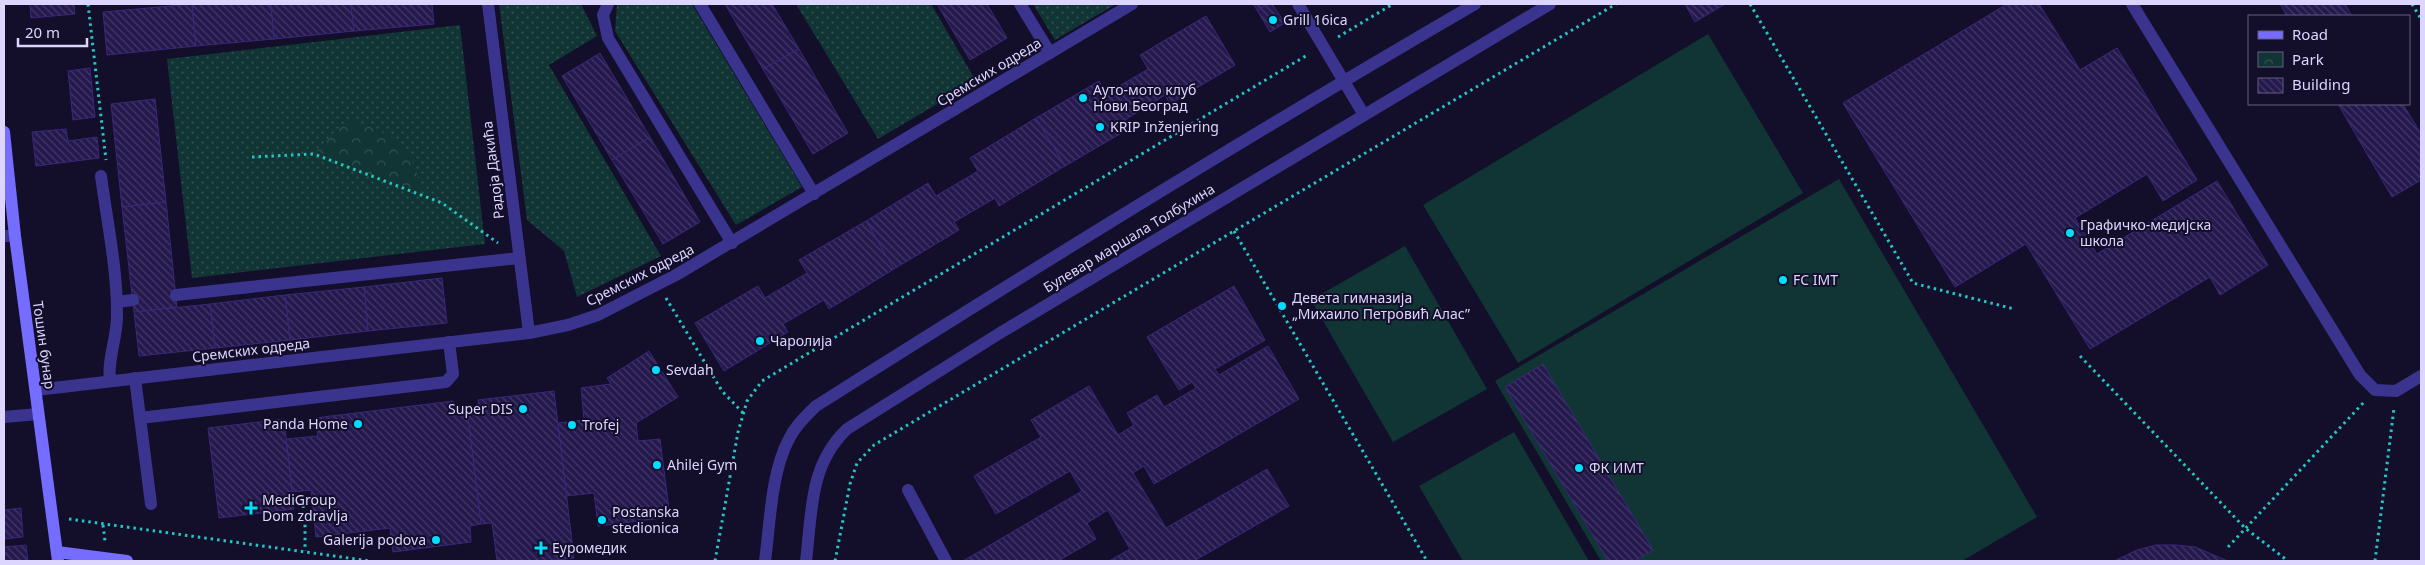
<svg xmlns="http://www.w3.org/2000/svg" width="2425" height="565" font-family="'Noto Sans',sans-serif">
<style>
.grass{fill:url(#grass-dots)}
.park{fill:url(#park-crowns)}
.garden{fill:#103534}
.building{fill:url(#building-back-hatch);stroke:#3a277b}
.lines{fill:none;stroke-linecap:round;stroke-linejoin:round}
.path{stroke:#23c6c2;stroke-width:3;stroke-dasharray:2.5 4;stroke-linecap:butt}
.service{stroke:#3a348e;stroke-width:12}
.minor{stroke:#3a348e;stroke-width:12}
.tertiary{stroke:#3a348e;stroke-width:12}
.secondary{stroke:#756dff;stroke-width:12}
.poi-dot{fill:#02deff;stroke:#130e2a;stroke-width:2}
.labels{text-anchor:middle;stroke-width:4;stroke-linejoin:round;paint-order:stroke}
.poi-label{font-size:14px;fill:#dcd6ff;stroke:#130e2a;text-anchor:start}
.street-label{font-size:14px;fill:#dcd6ff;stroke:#130e2a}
</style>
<defs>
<pattern id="grass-dots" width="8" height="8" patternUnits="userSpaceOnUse" patternTransform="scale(1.25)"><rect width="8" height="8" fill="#103534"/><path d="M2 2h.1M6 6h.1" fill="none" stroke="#325252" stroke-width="1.8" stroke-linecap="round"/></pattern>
<pattern id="park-crowns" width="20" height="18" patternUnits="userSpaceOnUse" patternTransform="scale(1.25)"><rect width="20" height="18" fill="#103534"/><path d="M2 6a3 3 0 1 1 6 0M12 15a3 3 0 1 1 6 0" fill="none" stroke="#325252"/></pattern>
<pattern id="building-back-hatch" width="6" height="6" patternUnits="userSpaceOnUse" patternTransform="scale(1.25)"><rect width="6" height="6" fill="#24184d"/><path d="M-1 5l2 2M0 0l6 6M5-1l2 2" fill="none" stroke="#433968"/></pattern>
</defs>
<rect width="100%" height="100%" fill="#130e2a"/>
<!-- grass -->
<g class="grass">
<path d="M499 4H581L597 36 549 65 661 256 577 297 564 251 527 220Z"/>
<path d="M617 4H692L802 187 736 225 615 31Z"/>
<path d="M796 4H931L976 81 878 139Z"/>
<path d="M1033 4H1116L1055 40Z"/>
<path d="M460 25 485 244 192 278 167 59Z"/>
</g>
<!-- park -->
<path class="park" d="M348 119C395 136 414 142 422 196L314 154Z"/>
<!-- garden -->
<g class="garden">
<path d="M1708 34 1803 193 1518 363 1423 205Z"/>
<path d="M1839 179 2037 517 1962 561H1601L1495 381Z"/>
<path d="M1405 246 1487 389 1393 442 1311 300Z"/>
<path d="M1514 432 1589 561H1463L1419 486Z"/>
</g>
<!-- building -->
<g class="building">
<path d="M30 4H74L75 14 31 18Z"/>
<path d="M192 4 196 46 107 55 103 12Z"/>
<path d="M192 4H271L274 39 196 46Z"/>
<path d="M271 4H351L354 31 274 39Z"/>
<path d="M351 4H432L434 24 354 31Z"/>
<path d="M725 4H772L799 49 763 69Z"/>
<path d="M937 4H987L1007 38 970 60Z"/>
<path d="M1253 4H1268L1257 10Z"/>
<path d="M1268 4H1272L1285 23 1270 32 1257 10Z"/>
<path d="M1685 4H1725L1695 22Z"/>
<path d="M2007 4H2039L2080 70 2117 48 2197 180 2163 201 2147 174 2075 218 2097 254 2217 181 2268 265 2220 295 2210 277 2090 349 2026 244 1955 287 1843 103Z"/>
<path d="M2280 4H2345L2352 16H2287Z"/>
<path d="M1206 16 1235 65 1170 104 1165 95 1125 120 1130 128 1065 166 1036 118 1099 81 1106 94 1148 69 1140 55Z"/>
<path d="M799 49 848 133 813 154 763 69Z"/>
<path d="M600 53 650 137 612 160 562 76Z"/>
<path d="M90 68 95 117 73 120 68 71Z"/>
<path d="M155 99 166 202 122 207 111 104Z"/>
<path d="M2338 104H2403L2421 134V180L2392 197Z"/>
<path d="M1036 118 1065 166 999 206 995 198 954 222 959 230 894 269 866 221 928 183 936 196 978 171 970 158Z"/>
<path d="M66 129 68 141 97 137 99 158 36 166 32 132Z"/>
<path d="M650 137 700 222 663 244 612 160Z"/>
<path d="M166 202 177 307 134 312 122 207Z"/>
<path d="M866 221 894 269 829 309 824 300 783 324 788 332 724 371 695 323 758 286 765 298 807 273 799 260Z"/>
<path d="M442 278 447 323 368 331 364 287Z"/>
<path d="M1234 286 1265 340 1215 369 1219 375 1268 346 1299 399 1154 484 1144 466 1133 473 1166 528 1267 469 1289 506 1194 561H1109L1130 549 1108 510 1087 523 1096 539 1058 561H963L1082 491 1070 471 996 514 974 476 1041 437 1031 420 1089 386 1118 435 1134 425 1127 413 1157 395 1164 407 1196 388 1192 382 1179 390 1147 337Z"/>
<path d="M364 287 368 331 290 340 285 295Z"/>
<path d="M285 295 290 340 215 348 210 304Z"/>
<path d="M210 304 215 348 139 356 134 312Z"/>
<path d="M649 351 678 397 636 423 638 441 660 439 670 517 598 526 594 493 566 496 558 423 584 420 581 388 611 384 607 378Z"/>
<path d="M1543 364 1653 550 1634 561H1608L1505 387Z"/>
<path d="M554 391 574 558 545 561H497L492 523 481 524 467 409 479 408 478 400Z"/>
<path d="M453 401 454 411 467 409 481 524 470 526 471 542 393 552 390 528 316 537 311 490 292 492 286 439 318 436 315 418Z"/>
<path d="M284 419 294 509 219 518 208 428Z"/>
<path d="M21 508 23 537 4 539V510Z"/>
<path d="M26 545 28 561H4V547Z"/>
<path d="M2156 545H2176L2195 547 2228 561H2114L2137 550Z"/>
</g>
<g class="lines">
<!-- path -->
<g class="path">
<path d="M88 4 106 160"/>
<path d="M1750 4 1913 283 2014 309"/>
<path d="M2412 4 2421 19"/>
<path d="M1338 37 1393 4"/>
<path d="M252 157 314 154 442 203 498 243"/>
<path d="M1234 231 1427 561"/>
<path d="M666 298 722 391 744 414"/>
<path d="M2080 356 2245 528 2288 561"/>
<path d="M302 499 305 519V551"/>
<path d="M69 519 370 561"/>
<path d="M103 525 105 541"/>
<path d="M2228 547 2364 402"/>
<path d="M715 561 738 432 747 401 762 381 1309 54"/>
<path d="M835 561 850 484 857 463 874 445 1616 4"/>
<path d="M2375 561 2394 408"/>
</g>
<!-- service -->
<g class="service">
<path d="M608 4 603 15 608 38 732 243"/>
<path d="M700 4 814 194"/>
<path d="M1020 4 1050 53"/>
<path d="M2132 4 2360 375 2375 390 2396 391 2421 376"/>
<path d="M101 176C107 221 117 268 117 313 118 336 107 358 110 381"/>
<path d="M4 236H15"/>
<path d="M176 295 519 258"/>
<path d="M117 302 133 300"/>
<path d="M135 378 151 504"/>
<path d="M4 417 38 414"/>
<path d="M140 418 446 382 453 374 449 342"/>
<path d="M908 490 946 561"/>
</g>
<!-- minor -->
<g class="minor">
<path d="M488 4 529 333"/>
<path d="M1298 4 1364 115"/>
<path d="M36 390 529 333 568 325 598 315 676 275 1132 4"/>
</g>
<!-- tertiary -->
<g class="tertiary">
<path d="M765 561C770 524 771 472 789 439 795 426 806 416 816 406 1034 268 1253 133 1475 4"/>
<path d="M806 561C812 512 809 465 847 429L1000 333 1550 4"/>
</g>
<!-- secondary -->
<g class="secondary">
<path d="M4 132 15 236 58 561"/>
<path d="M57 552 127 561"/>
</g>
</g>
<!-- markers -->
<g class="poi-dot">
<circle cx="1273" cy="20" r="5"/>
<circle cx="1083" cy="98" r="5"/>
<circle cx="1100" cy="127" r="5"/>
<circle cx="2070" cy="233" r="5"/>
<circle cx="1783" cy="280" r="5"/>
<circle cx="1282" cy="306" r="5"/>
<circle cx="760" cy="341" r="5"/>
<circle cx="656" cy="370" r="5"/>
<circle cx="523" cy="409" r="5"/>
<circle cx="358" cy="424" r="5"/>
<circle cx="572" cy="425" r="5"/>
<circle cx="657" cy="465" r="5"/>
<circle cx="1579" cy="468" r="5"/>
<path d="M248.5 500.5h5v5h5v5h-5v5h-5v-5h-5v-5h5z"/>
<circle cx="602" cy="520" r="5"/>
<circle cx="436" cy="540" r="5"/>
<path d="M538.5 540.5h5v5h5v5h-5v5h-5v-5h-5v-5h5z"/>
</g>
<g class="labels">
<!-- poi labels -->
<g class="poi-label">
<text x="1283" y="25">Grill 16ica</text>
<text x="1093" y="95">Ауто-мото клуб<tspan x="1093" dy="16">Нови Београд</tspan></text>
<text x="1110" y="132">KRIP Inženjering</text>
<text x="2080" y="230">Графичко-медијска<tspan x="2080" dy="16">школа</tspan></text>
<text x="1793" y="285">FC IMT</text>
<text x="1292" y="303">Девета гимназија<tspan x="1292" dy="16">„Михаило Петровић Алас”</tspan></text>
<text x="770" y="346">Чаролија</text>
<text x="666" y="375">Sevdah</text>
<text x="513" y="414" text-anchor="end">Super DIS</text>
<text x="348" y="429" text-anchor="end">Panda Home</text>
<text x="582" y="430">Trofej</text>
<text x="667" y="470">Ahilej Gym</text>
<text x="1589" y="473">ФК ИМТ</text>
<text x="262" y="505">MediGroup<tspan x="262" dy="16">Dom zdravlja</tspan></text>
<text x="612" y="517">Postanska<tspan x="612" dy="16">stedionica</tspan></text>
<text x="426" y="545" text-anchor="end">Galerija podova</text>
<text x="552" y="553">Еуромедик</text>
</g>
<!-- street labels -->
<g class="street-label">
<text transform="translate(989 72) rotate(-31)" y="5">Сремских одреда</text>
<text transform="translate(493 170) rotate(-97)" y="5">Радоја Дакића</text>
<text transform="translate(1129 238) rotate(-31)" y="5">Булевар маршала Толбухина</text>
<text transform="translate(640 275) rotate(-27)" y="5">Сремских одреда</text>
<text transform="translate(44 345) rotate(82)" y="5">Тошин бунар</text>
<text transform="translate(251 350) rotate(-7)" y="5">Сремских одреда</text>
</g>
</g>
<!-- border -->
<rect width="2425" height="565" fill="none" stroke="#dcd6ff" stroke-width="10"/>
<!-- legend -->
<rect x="2248" y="15" width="162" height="90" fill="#130e2a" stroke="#635e7f"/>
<rect x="2258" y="31" width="25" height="8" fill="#756dff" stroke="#635e7f"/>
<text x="2292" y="40" font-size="15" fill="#dcd6ff">Road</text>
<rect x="2258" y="52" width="25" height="15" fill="url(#park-crowns)" stroke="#635e7f"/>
<text x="2292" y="65" font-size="15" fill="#dcd6ff">Park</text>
<rect x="2258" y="78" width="25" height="15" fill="url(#building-back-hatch)" stroke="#635e7f"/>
<text x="2292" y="90" font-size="15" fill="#dcd6ff">Building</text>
<!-- scale -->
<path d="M18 38v8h69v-8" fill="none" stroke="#dcd6ff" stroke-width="2.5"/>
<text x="25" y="38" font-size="15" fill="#dcd6ff" stroke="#130e2a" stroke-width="4" paint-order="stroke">20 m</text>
</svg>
